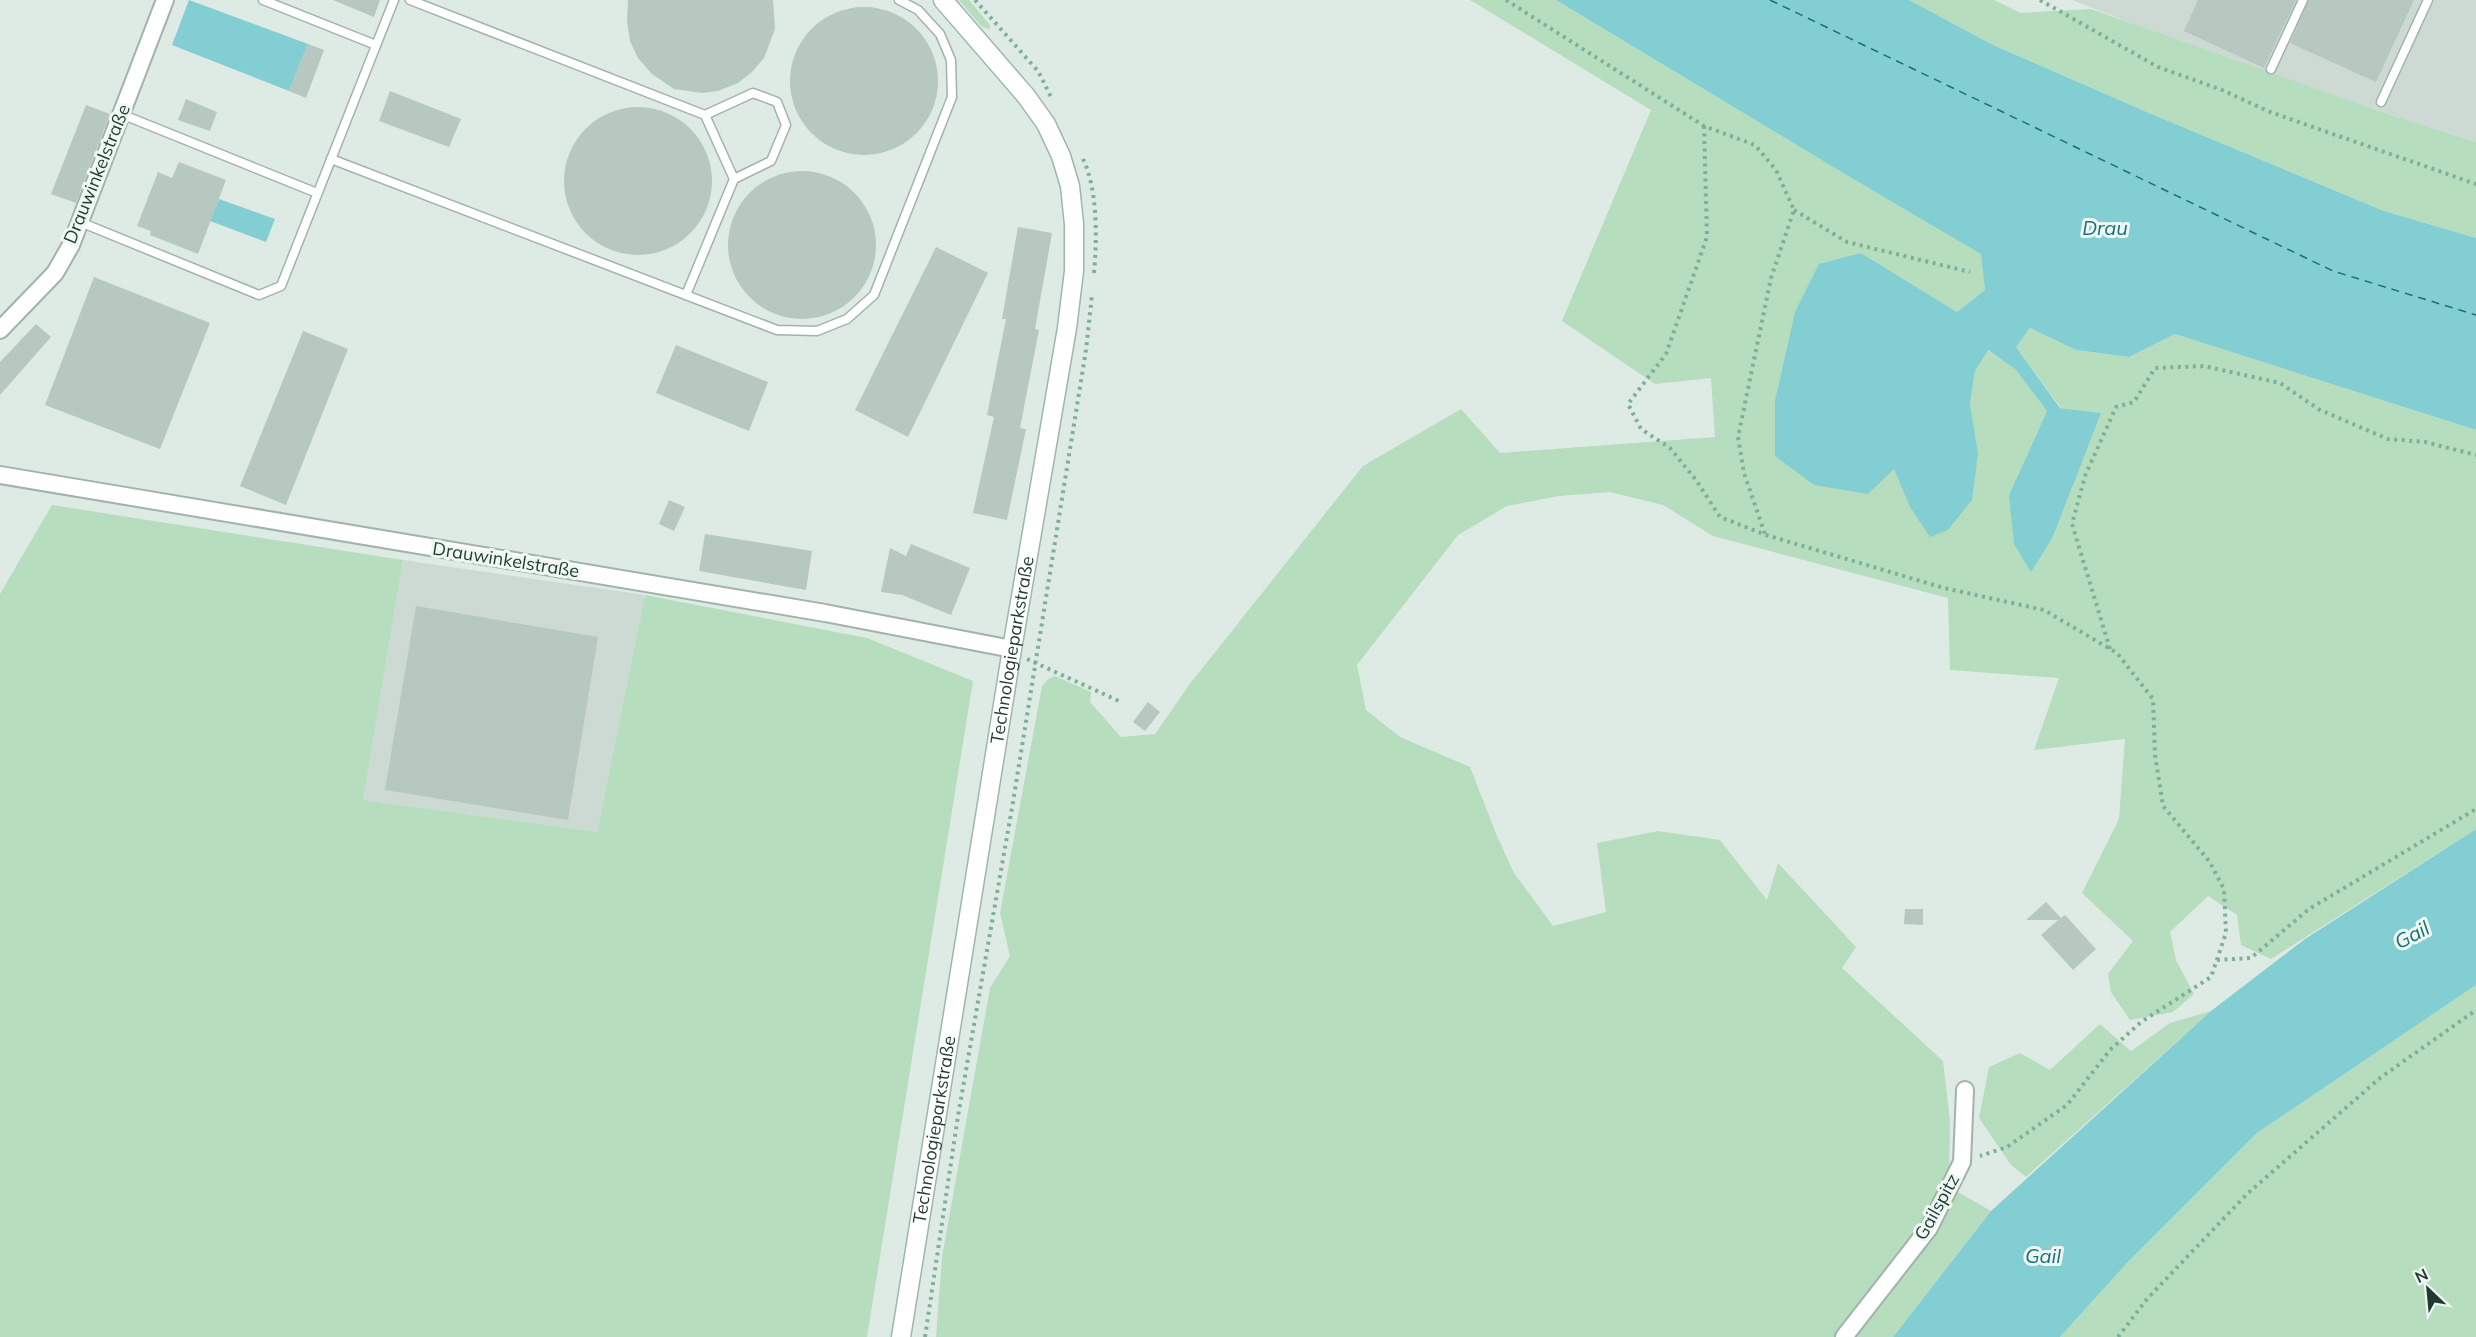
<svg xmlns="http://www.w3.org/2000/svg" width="2476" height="1337" font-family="Mulish,sans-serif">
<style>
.built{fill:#ccdad3}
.green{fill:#b6ddbd}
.water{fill:#83ced3}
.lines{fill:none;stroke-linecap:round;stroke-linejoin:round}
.ferry{stroke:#177179;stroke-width:1.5;stroke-dasharray:8 6;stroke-linecap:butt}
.building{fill:#b6c8bf}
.lane-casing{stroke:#a1b3ab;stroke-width:11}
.street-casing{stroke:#a1b3ab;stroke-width:20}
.secondary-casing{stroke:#9db7ab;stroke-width:21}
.path{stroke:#7db09b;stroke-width:4;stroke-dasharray:3 4.5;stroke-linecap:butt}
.lane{stroke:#fff;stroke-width:8}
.street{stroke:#fff;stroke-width:16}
.secondary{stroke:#fff;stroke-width:18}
.labels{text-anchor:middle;stroke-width:6;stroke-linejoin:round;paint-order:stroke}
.street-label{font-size:18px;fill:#1f3b31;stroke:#eff7f2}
.water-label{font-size:20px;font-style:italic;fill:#177179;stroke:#eff7f2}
</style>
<rect width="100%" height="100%" fill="#deebe4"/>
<!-- built -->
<g class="built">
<path d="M2072 0H2476V142L2388 114 2156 33Z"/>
<path d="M403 560 645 595 597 832 363 800Z"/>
</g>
<!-- green -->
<g class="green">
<path d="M959 0H969L990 25V29L982 27Z"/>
<path d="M1470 0H1556L1848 176 1982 254 1985 290 1957 312 1861 253 1894 468 1910 507 1978 453 1970 404 1975 371 1987 350 2016 370 2047 411 2009 495 2031 572 2052 539 2100 413 2061 408 2016 347 2030 328 2076 350 2129 357 2175 334 2476 430V829L2271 959 2241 945 2237 915 2208 896 2170 932 2176 960 2194 994 2173 1012 2130 1020 2111 992 2108 974 2133 941 2082 893 2119 819 2125 739 2034 750 2059 678 1950 670 1948 598 1713 536 1663 505 1610 492 1559 496 1507 506 1458 535 1357 665 1366 710 1400 737 1470 767 1497 836 1514 873 1553 926 1606 912 1597 843 1658 831 1720 840 1767 900 1778 863 1856 947 1842 968 1943 1061 1950 1120 1949 1187 1991 1211 1893 1337H936L942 1257 990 988 1010 956 1000 913 1042 686 1048 679 1055 676 1091 692 1090 702 1121 737 1155 734 1189 685 1363 466 1461 409 1500 453 1715 437 1711 378 1655 384 1562 321 1651 110Z"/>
<path d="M1909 0H1994L2021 13 2091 9 2388 114 2476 142V238L2384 211 2149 113 1993 45Z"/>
<path d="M52 505 403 560 363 800 597 832 645 595 867 638 973 681 867 1337H0V594Z"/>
<path d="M2476 985V1337H2060L2127 1263 2257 1133Z"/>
<path d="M2211 1011 2026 1177 2011 1165 1979 1118 1989 1067 2020 1053 2050 1070 2100 1024 2131 1051 2170 1023Z"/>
</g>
<!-- water -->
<g class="water">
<path d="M189 0 308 44 289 91 172 45Z"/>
<path d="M1556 0H1909L1993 45 2149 113 2384 211 2476 238V430L2175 334 2129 357 2076 350 2030 328 2016 347 2060 408 2101 413 2052 539 2031 572 2014 544 2009 495 2047 411 2016 370 1988 350 1975 371 1970 404 1978 453 1972 500 1948 530 1930 537 1910 507 1894 469 1868 494 1814 485 1775 456V401L1795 312 1819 264 1861 253 1957 312 1985 290 1981 254 1848 176Z"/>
<path d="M219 199 275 219 266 242 210 221Z"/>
<path d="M2476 829V985L2257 1133 2127 1263 2060 1337H1893L1991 1211 2211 1011 2305 939Z"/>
</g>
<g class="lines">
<!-- ferry -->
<path class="ferry" d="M1770 0 2333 271 2476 315"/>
</g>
<!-- building -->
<g class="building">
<path d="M333 0H380L374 17Z"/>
<path d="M628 0H773L775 29 764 58 752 72 738 83 718 91 702 93 674 89 652 74 638 58 630 41 627 21Z"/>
<path d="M2198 0H2296L2264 68 2184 31Z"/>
<path d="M2309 0H2414L2376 82 2290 43Z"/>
<circle cx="864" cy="81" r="74"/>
<path d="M308 44 324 50 306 98 289 91Z"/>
<path d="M390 91 461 119 449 147 379 121Z"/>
<path d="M186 99 217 112 210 131 178 120Z"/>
<path d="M86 105 110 114 76 203 51 194Z"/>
<circle cx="638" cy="181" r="74"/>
<path d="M179 162 226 180 198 254 150 235 151 231 137 226 158 172 172 178Z"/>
<circle cx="802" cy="245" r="74"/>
<path d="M1018 227 1052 233 1035 329 1039 330 1020 428 1026 429 1007 520 973 513 994 417 987 415 1006 319H1002Z"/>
<path d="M936 247 988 273 908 437 855 410Z"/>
<path d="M94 277 210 323 160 449 45 405Z"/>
<path d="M36 324 51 337 0 395V362Z"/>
<path d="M303 331 348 349 286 505 240 486Z"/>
<path d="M676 345 768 382 749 431 656 393Z"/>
<path d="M669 500 685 507 674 531 659 524Z"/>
<path d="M705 534 812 551 806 590 699 571Z"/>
<path d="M911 544 970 568 951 615 902 595 881 592 890 548 906 556Z"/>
<path d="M416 606 598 637 568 820 385 790Z"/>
<path d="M1148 702 1160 712 1145 731 1133 722Z"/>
<path d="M2046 902 2061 918 2065 915 2096 949 2073 970 2041 935 2058 920H2026Z"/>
<path d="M1905 909H1923V925L1904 924Z"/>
</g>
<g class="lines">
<defs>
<g id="lane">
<path d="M263 0 376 45"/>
<path d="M410 0 705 115 753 93 777 102 786 125 771 161 734 179 686 295"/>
<path d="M2271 69 2303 0"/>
<path d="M2381 102 2428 0"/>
<path d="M121 114 317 193"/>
<path d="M705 115 734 179"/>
<path d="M331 159 777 330 817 331 847 319 874 295 952 97 951 60 940 34 918 10 899 0"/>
<path d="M80 222 259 295 281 286 394 0"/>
</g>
<g id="street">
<path d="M0 330 55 273 71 245 165 0"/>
<path d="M0 475 825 613 1012 649"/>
<path d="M1844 1337 1929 1228 1962 1162 1965 1090"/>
</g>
<g id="secondary">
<path id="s1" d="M901 1337 1012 649 1067 328 1074 271V224L1070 186 1061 156 1046 124 1026 96 943 0"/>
</g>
</defs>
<!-- lane casing -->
<use href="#lane" class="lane-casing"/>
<!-- street casing -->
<use href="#street" class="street-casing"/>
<!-- secondary casing -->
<use href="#secondary" class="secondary-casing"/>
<!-- path -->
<g class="path">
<path d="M975 0 1038 71 1051 97"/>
<path d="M1506 0 1704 126 1755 145 1776 170 1794 210 1771 278 1738 437 1744 473 1765 534"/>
<path d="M2040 0 2158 67 2222 90 2270 112 2476 184"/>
<path d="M1704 126 1707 237 1666 354 1628 404 1641 429 1670 448 1696 480 1720 517 1766 535 1944 588 2044 610 2117 653 2153 699 2155 755 2163 806 2209 861 2224 889 2226 933 2211 977 2141 1022 2110 1050 2067 1105 2007 1147 1980 1156"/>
<path d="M1083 159C1098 190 1097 240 1094 273"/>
<path d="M1794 210 1847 242 1970 272"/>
<path d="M2110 649 2072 524 2085 476 2116 407 2134 402 2155 368 2204 366 2280 383 2320 410 2388 439 2425 442 2476 455"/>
<path d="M1027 659 1119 701"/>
<path d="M2217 960 2251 958 2309 909 2476 809"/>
<path d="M925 1337 958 1116 1013 802 1086 350 1092 295"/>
<path d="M2118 1337 2147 1299 2247 1194 2380 1078 2476 1010"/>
</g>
<!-- lane -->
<use href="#lane" class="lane"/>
<!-- street -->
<use href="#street" class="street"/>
<!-- secondary -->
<use href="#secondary" class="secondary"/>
</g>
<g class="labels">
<!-- street labels -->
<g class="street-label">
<text transform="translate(97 174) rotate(-68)" y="6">Drauwinkelstraße</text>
<text transform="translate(506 560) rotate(9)" y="6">Drauwinkelstraße</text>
<text dy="6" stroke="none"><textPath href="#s1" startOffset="696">Technologieparkstraße</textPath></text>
<text dy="6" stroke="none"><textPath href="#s1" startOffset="210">Technologieparkstraße</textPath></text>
<text transform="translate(1937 1207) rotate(-61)" y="6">Gailspitz</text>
</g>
<!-- water labels -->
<g class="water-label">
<text x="2105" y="235">Drau</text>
<text transform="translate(2412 935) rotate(-28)" y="7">Gail</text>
<text x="2043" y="1263">Gail</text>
</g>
</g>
<!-- north arrow -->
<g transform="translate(2428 1289) rotate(334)" stroke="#eff7f2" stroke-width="4.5" paint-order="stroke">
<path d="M0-4.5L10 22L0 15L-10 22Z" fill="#1f3b31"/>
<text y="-9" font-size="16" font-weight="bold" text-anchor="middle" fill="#1f3b31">N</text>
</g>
</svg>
